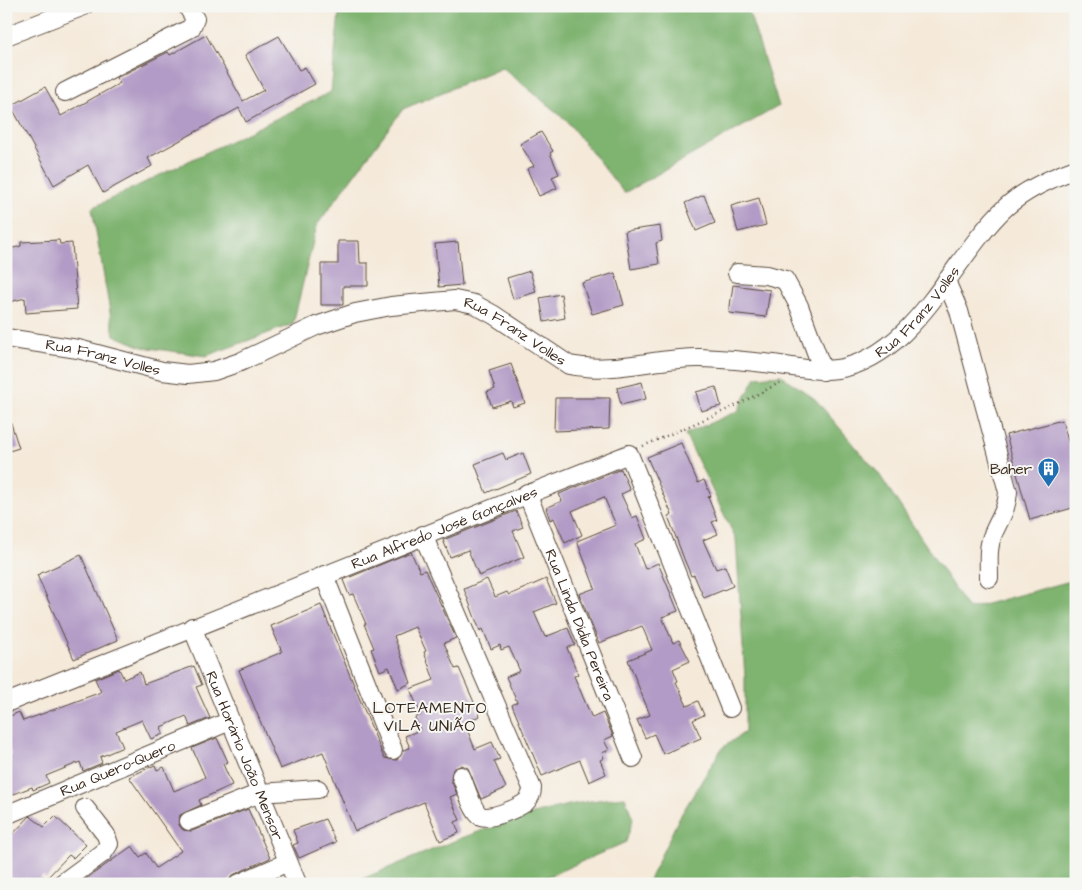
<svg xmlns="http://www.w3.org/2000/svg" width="1082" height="890" font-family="'Architects Daughter',sans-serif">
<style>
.forest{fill:#7eb36f;stroke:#5c6e46}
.building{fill:#b29bc6}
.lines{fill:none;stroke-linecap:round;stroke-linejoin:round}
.minor-casing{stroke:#57473a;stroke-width:20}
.path{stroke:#57473a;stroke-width:2.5;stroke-dasharray:1 4;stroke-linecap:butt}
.minor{stroke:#fff;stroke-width:18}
.labels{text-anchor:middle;stroke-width:4;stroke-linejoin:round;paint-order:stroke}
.street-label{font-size:15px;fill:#3b2a1e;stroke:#f6f6f2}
.poi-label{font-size:15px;fill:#3b2a1e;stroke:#f6f6f2;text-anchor:end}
.neighbourhood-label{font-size:16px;letter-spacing:1px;fill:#3b2a1e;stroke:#f6f6f2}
</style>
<rect width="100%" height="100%" fill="#f6f6f2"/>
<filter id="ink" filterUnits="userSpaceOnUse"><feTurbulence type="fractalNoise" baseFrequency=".02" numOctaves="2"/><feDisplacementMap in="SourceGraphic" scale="10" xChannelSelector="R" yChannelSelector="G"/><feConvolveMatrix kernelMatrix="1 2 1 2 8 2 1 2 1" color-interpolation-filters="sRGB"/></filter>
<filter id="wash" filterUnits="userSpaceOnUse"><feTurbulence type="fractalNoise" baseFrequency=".0096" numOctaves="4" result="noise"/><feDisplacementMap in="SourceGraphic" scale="20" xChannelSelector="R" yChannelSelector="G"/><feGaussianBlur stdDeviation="1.12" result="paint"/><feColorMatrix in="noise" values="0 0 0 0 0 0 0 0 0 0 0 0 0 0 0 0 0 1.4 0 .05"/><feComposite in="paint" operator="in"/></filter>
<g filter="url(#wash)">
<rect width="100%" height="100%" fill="#f5eada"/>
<!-- forest -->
<g class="forest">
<path d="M343 6H747L779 106 624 193 566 120 502 67 403 109 317 225 293 324 206 356 142 347 114 335 92 208 331 92 339 13Z"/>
<path d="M781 375 815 399 879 474 968 609 1074 580 1076 575V884H647L679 818 722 748 745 732V678L736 539 685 434 738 411 756 377Z"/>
<path d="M625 797 633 819 626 842 531 884H350C438 848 529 804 625 797Z"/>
</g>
<g id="blocks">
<!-- building -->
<g class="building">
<path d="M206 35 243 101 264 90 245 55 279 36 299 70 305 67 315 84 246 122 239 108 148 158 152 166 103 193 88 165 54 185 11 106 45 87 61 116 120 83 116 78 168 52 170 55Z"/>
<path d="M541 132 553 151 550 153 559 174 552 177 557 188 539 196 527 169 534 166 520 144Z"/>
<path d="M704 195 715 223 696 231 685 203Z"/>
<path d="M759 198 766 225 738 232 731 206Z"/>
<path d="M660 226 662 241 656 243 659 264 631 269 625 231Z"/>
<path d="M59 240 60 244 72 243 77 309 26 313 25 298 6 303V250L21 246V242Z"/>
<path d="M338 241H359L360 263H368V286H343V305H321V264H338Z"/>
<path d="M458 242 462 285 439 287 435 244Z"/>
<path d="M530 271 536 292 513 299 507 278Z"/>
<path d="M615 273 624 305 592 314 582 283Z"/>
<path d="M733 285 770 290 766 317 729 313Z"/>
<path d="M561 294 565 318 544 322 540 298Z"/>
<path d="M511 364 525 403 513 407 511 401 492 407 487 392 495 389 489 371Z"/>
<path d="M642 382 646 399 621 405 617 388Z"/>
<path d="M716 387 721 406 701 411 696 392Z"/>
<path d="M555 398H610L609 429 554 431Z"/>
<path d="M6 417H9L19 448 6 452Z"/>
<path d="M1062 420 1076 468V507L1030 520 1006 435Z"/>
<path d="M681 443 698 483 704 480 711 496 708 497 717 520 712 522 718 534 703 540 716 569 725 566 733 586 704 598 694 575 691 576 684 559 668 516 672 515 647 457Z"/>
<path d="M503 453 506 460 523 453 531 474 486 493 475 464Z"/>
<path d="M621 469 630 490 621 494 632 518 637 516 646 539 635 544 645 569 658 563 678 611 662 617 673 643 679 640 690 661 673 669 678 681 676 682 687 706 698 701 704 715 693 720 701 738 663 754 654 734 645 738 637 720 650 715 628 660 652 650 642 626 599 643 579 594 595 588 577 541 616 525 604 497 572 511 582 535 565 543 554 518 550 520 546 508 562 501 559 494Z"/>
<path d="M516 511 523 527 513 531 524 557 479 576 468 550 450 557 443 540Z"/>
<path d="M411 552 420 572 425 570 456 638 444 643 455 669 459 668 480 716 464 722 475 749 492 742 500 759 494 761 506 788 481 799 468 768 462 765 453 769 451 780 457 794 450 797 460 820 455 822 459 833 440 841 424 802 355 831 323 752 280 769 239 670 282 652 271 626 321 605 384 758 397 760 403 750 410 748 405 736 420 730 415 718 421 715 410 689 434 680 424 652 426 651 415 627 394 636 411 683 398 689 389 667 380 671 371 649 374 648 364 624H366L353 594 349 595 343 580Z"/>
<path d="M81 555 118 640 74 659 37 575Z"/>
<path d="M487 579 495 597 507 592 509 595 546 579 556 603 534 612 545 637 568 628 575 645 567 648 578 674 574 676 592 718 603 713 613 736 604 740 609 750 602 753 604 758 600 760 606 774 589 782 580 760 542 776 512 705 517 702 506 677 520 671 509 647 501 650 500 645 491 649 483 629 480 631 464 589Z"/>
<path d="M194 666 202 685 196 687 210 718 190 726 186 716 161 727 163 734 151 739 142 720 116 731 123 747 100 757 102 763 83 771 80 762 46 776 49 783 33 790 32 787 6 797V763L10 761 8 756 11 755 6 743V718L19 712 23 721 101 692 95 679 119 669 124 679 140 672 144 684Z"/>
<path d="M217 738 228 762 223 764 232 785 199 800 201 805 180 815 179 825 183 830 192 831 248 809 270 858 233 875 228 884H79L132 846 140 857 146 853 156 868 181 851 129 777 155 765 157 770 164 767 174 791 200 780 205 777 192 748Z"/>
<path d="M30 816 44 827 55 816 86 845 73 858 69 855 46 879 43 876 36 884H33L26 878 21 884H16L6 874V841Z"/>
<path d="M325 819 336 842 299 858 293 845 298 843 293 830Z"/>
</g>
</g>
</g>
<g filter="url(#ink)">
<use href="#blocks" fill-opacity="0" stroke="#57473a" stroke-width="1"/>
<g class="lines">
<defs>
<g id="minor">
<path d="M6 36 84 6"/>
<path d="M65 92 191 28 195 19 187 6"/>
<path d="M737 273 767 275 785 280 799 306 823 371"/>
<path d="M946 281 959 311 1008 492C1007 509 1000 518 993 534 987 548 989 562 989 578"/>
<path id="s1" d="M6 338 78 349 162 371 188 374 214 371 240 362 316 326 355 313 391 306 455 300 474 304 494 315 569 365C614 374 657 357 701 358 726 359 749 361 773 364 794 367 816 372 837 369 915 357 953 256 1006 207 1026 189 1051 178 1076 169"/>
<path id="s2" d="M527 493 633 758"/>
<path d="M423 535 532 788C532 794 530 798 526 802 518 808 487 822 479 815 471 807 466 787 461 776"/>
<path d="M324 575 393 750"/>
<path id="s3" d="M192 627 297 883"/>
<path id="s4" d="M6 703 629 454 730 708"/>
<path id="s5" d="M6 815 230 721"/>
<path d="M189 821 260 793 318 789"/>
<path d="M61 884 103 853 109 844 106 835 85 808"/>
<path d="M238 884 288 862"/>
</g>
</defs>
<!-- minor casing -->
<use href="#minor" class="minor-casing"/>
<!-- path -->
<path class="path" d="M643 446 733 407 781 382"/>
<!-- minor -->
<use href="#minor" class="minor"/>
</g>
</g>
<!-- icons -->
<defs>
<symbol id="building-pin" viewBox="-11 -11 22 30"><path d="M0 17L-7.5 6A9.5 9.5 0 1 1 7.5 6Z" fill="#1f6fb2" stroke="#f6f6f2"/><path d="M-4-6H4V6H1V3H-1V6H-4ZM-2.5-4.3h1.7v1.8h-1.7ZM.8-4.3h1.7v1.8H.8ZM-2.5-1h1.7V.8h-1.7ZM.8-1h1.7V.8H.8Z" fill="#fff"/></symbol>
</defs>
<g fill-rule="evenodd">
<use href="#building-pin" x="1036" y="456" width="25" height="34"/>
</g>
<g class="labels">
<!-- street labels -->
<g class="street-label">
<text dy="5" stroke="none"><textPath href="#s1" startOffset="969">Rua Franz Volles</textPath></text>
<text dy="5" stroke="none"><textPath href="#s1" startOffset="534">Rua Franz Volles</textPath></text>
<text dy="5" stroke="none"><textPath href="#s1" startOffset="99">Rua Franz Volles</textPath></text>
<text dy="5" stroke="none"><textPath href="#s4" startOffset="472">Rua Alfredo José Gonçalves</textPath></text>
<text dy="5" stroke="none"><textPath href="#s2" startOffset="142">Rua Linda Dídia Pereira</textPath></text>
<text dy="5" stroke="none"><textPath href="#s3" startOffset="139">Rua Horário João Mensor</textPath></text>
<text dy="5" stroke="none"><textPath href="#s5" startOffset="121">Rua Quero-Quero</textPath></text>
</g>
<!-- poi labels -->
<g class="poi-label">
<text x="1032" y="474">Baher</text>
</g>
<!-- neighbourhood labels -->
<g class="neighbourhood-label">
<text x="430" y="713">LOTEAMENTO<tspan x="430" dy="18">VILA UNIÃO</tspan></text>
</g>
</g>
<!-- margin -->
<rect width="1082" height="890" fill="none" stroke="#f6f6f2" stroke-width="25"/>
</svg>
